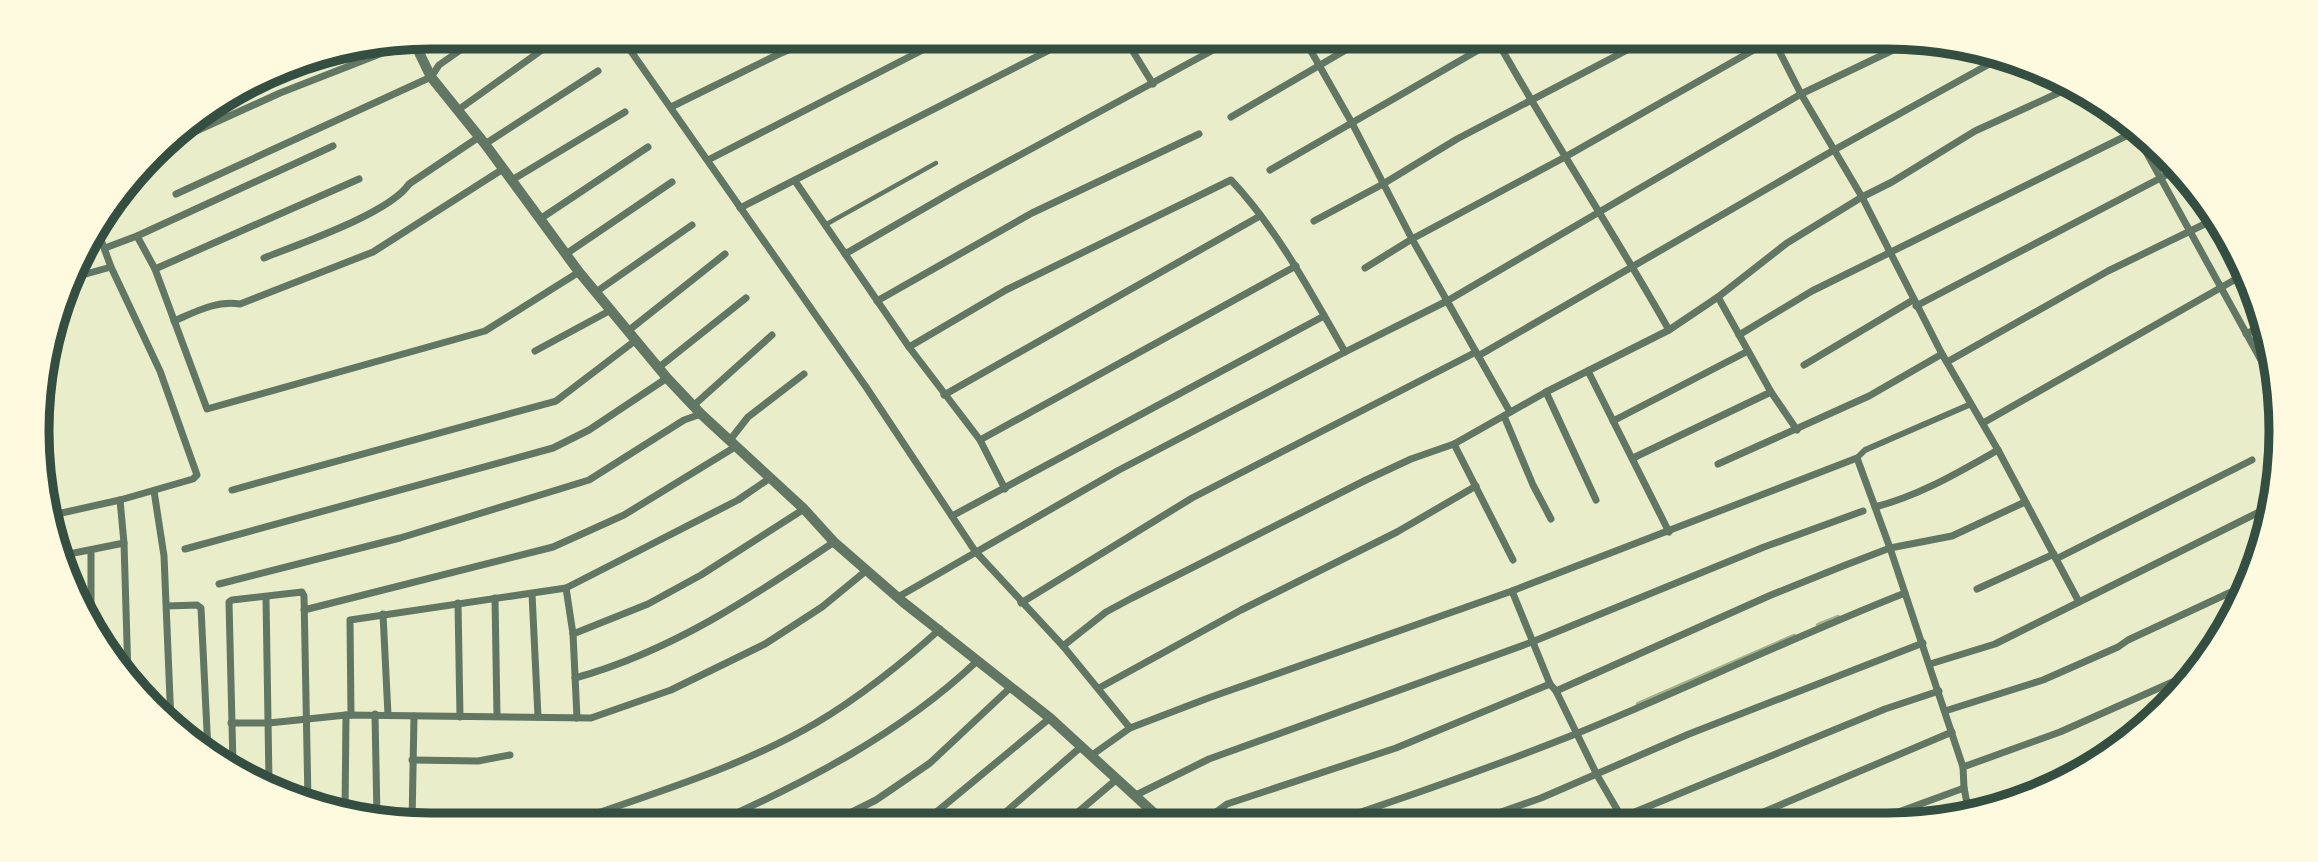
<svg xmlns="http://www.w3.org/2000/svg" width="2318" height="862" font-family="'Titillium Web',sans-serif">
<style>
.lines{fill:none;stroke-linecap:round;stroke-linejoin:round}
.stream{stroke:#a3b18a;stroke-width:4.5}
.service{stroke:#617663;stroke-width:4.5}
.pedestrian{stroke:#617663;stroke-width:6}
.minor{stroke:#617663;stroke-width:7}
.tertiary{stroke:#617663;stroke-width:10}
.rim{fill:none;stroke:#344e41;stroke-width:9}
</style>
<rect width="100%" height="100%" fill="#e9edc9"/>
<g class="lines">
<!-- stream -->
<g class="stream">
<path d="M1818 625 1838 617"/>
<path d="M1638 704 1794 636"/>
</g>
<!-- service -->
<path class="service" d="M825 225 936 163"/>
<!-- pedestrian -->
<path class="pedestrian" d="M1857 458 1865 450 1971 404"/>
<!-- minor -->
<g class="minor">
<path d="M621 37 866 387 975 551 1063 646 1130 728"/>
<path d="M1124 37 1153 84"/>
<path d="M1303 37 1352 123 1412 239 1510 412"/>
<path d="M1495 37C1550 136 1613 231 1669 330"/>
<path d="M1772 37 1801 94 1862 197 1942 354 1998 450 2079 602"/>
<path d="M1777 47 1797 37"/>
<path d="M632 51 659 37"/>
<path d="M671 107 779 54 819 37"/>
<path d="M458 110 560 37"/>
<path d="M1231 117 1368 37"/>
<path d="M2128 119 2277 389"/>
<path d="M485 144 598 71"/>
<path d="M161 147 280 93 413 41"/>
<path d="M708 160 948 37"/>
<path d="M1270 170 1501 37"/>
<path d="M512 180 625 112"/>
<path d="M795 181 909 347 980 440 1005 489"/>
<path d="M176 194 431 77 439 65 479 37"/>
<path d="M740 208 1075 37"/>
<path d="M540 219 648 147"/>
<path d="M1314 221 1383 184 1457 139 1652 37"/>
<path d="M137 236 155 269 207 409 485 331 579 272"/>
<path d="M105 248 137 236 333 146"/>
<path d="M566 254 672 182"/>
<path d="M845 254 961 187 1237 37"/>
<path d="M264 258C299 244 390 213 409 184L479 137"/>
<path d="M1365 268 1412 239 1565 157 1773 39"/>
<path d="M155 269 359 179"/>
<path d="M75 277 111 267"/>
<path d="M596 292 692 225"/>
<path d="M1718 297 1771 392 1797 430"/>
<path d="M877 301 1032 213 1199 134"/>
<path d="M1916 306 2174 171"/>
<path d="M174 321C195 312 217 300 240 304L373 252 503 169"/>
<path d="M628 331 725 254"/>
<path d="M2246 334 2260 327"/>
<path d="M1739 335 1812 291 2134 132"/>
<path d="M909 347 1006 290 1231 180C1278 230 1311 293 1345 352"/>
<path d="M535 351 611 310"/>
<path d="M1478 356 1834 150 2002 57"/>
<path d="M1947 362 2108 271 2215 219"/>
<path d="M1804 365 1913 300"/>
<path d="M658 368 746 298"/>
<path d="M1588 371 1669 532"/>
<path d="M1546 392 1596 500"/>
<path d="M944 395 1260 216"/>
<path d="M693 406 772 335"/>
<path d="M1504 416 1533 485 1551 519"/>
<path d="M1613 421 1748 351"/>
<path d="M1983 423 2243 275"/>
<path d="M730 440 748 417 804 374"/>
<path d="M980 440 1296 266"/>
<path d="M1454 444 1513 560"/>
<path d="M1633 458 1771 392"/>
<path d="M1718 464 1869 396 1942 354"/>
<path d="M232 490 556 401 636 340"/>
<path d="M154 491 164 556 171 723"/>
<path d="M120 500 124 543 128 676"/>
<path d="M1875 507C1919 496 1959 472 1998 450"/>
<path d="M48 516 120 500 193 479 197 475 160 371 111 267 96 226"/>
<path d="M952 516 1324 316"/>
<path d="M185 549 553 448 589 430 667 378"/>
<path d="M64 555 124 543"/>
<path d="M2056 559 2252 460"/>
<path d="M219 584 400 538 589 480 684 420 701 414"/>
<path d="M566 588 573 634 577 718"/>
<path d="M1977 589 2054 554"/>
<path d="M1512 591 1550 684 1556 691 1597 775 1625 823"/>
<path d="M532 594 538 717"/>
<path d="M898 597 1119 470 1345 352 1447 301 1801 94 1914 40"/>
<path d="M266 598 269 782"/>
<path d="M495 598 497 716"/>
<path d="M458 603 460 717"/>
<path d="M1021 603 1192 498 1476 352"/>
<path d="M167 606 197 605 201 608 208 752"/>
<path d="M304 610 553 547 624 515 735 447"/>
<path d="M383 614 388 715"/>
<path d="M91 620V550"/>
<path d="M573 634 648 604 701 575 804 509"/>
<path d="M1063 646 1106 612 1132 598 1366 480 1411 459 1454 444 1546 392 1669 330 1718 297 1787 243 1862 197 1892 182 1975 131 2067 89"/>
<path d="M1930 664 1995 644 2269 507"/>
<path d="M575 678C670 652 753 597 834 542"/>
<path d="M1099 688 1241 610 1397 532 1476 486"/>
<path d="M1556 691 1771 595 1843 566 1890 548 1952 536 2025 502"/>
<path d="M1945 711 2043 680 2118 647 2128 640 2244 586"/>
<path d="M375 714 377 818"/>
<path d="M351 715 350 620 566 588 738 500 770 478"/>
<path d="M231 723H269L346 715 591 718 671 690 765 644 822 607 867 570"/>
<path d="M1092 755 1130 728 1211 697 1512 591 1857 458 1890 548 1963 767 1964 788 1969 813"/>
<path d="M412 760 478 761 510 755"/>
<path d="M233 765 229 602 232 600 302 592 304 596 308 801"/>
<path d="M1963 767 2060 732 2195 672"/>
<path d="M1136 795 1209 759 1532 642 1764 547 1863 511"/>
<path d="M345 814 346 715"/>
<path d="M1740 822 1952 732"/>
<path d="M1871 822 1964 788"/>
<path d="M412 823 414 716"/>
<path d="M1201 823 1227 804 1396 748 1550 684"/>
<path d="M1328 823C1410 796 1492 767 1573 735 1684 690 1793 637 1905 593"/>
<path d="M1470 823 1541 798 1689 734 1923 643"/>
<path d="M1608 823 1885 709 1939 691"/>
<path d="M828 824 876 800 930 763 1011 687"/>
<path d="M922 824 1050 718"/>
<path d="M992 824 1082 746"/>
<path d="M1064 824 1117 779"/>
<path d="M1132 824 1149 809"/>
<path d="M563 825C648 795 738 769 816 723 857 699 905 661 940 629"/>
<path d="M710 825C805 783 901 733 976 662"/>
</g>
<!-- tertiary -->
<path class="tertiary" d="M413 40 431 77 485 144 579 272 667 378 701 414 804 509 834 542 903 602 1050 718 1166 824"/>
</g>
<!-- crop -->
<path d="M0 0H2318V862H0ZM431 49H1887A382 382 0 0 1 2269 431V431A382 382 0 0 1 1887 813H431A382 382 0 0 1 49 431V431A382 382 0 0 1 431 49Z" fill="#fefae0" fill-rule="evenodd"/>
<path class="rim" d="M431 49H1887A382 382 0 0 1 2269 431V431A382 382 0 0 1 1887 813H431A382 382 0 0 1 49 431V431A382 382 0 0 1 431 49Z"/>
</svg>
